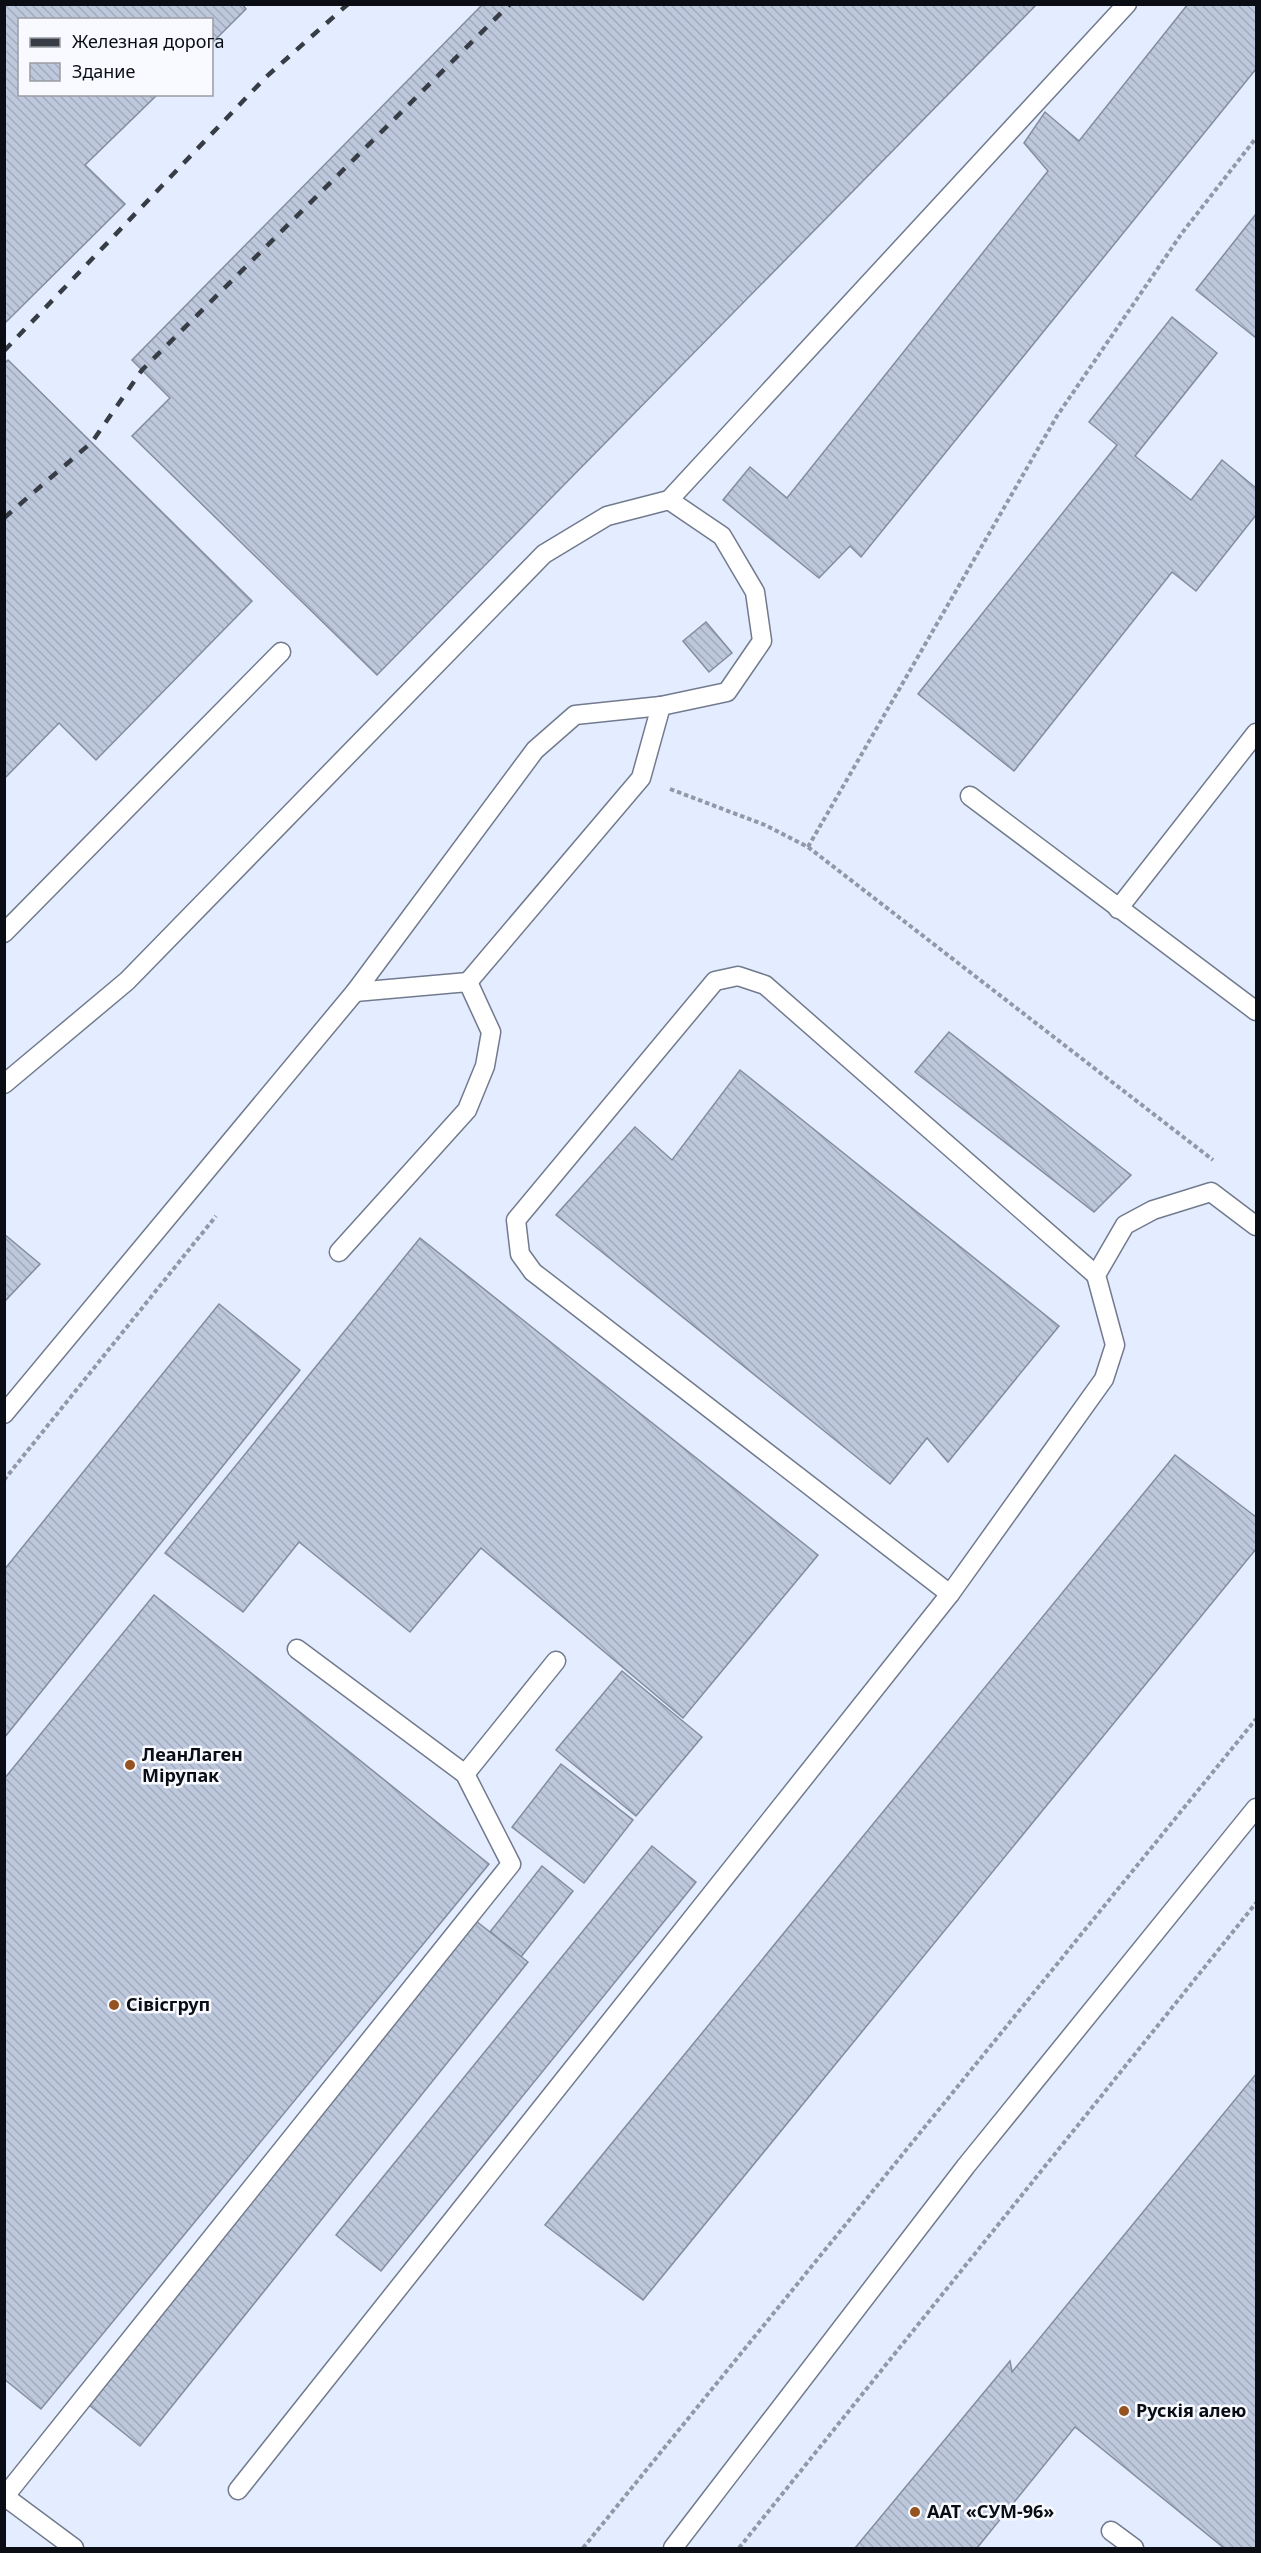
<svg xmlns="http://www.w3.org/2000/svg" width="1261" height="2553" font-family="'Noto Sans',sans-serif">
<style>
.building{fill:url(#building-back-hatch);stroke:#838da0;stroke-width:1.5}
.lines{fill:none;stroke-linecap:round;stroke-linejoin:round}
.lane-casing{stroke:#727b8e;stroke-width:21}
.path{stroke:#9299a6;stroke-width:4;stroke-dasharray:4.5 3;stroke-linecap:butt}
.lane{stroke:#fff;stroke-width:18}
.rail{stroke:#373c45;stroke-width:4.5;stroke-dasharray:10 10;stroke-linecap:butt}
.poi-dot{fill:#955321;stroke:#f8faff;stroke-width:2}
.labels{text-anchor:middle;stroke-width:5;stroke-linejoin:round;paint-order:stroke}
.poi-label{font-size:18px;font-weight:bold;fill:#0a0e14;stroke:#f8faff;text-anchor:start}
</style>
<defs>
<pattern id="building-back-hatch" width="6" height="6" patternUnits="userSpaceOnUse" patternTransform="scale(1.5)"><rect width="6" height="6" fill="#bdc8dd"/><path d="M-1 5l2 2M0 0l6 6M5-1l2 2" fill="none" stroke="#a1abbd"/></pattern>
</defs>
<rect width="100%" height="100%" fill="#e4edff"/>
<!-- building -->
<g class="building">
<path d="M4 4H242L246 9 212 43V20H20V94H158L85 165 125 204 4 324Z"/>
<path d="M483 4H1037L377 675 132 436 170 398 132 360Z"/>
<path d="M1188 4H1256V69L861 557 850 546 819 578 723 500 750 467 787 498 1048 171 1024 143 1045 112 1079 141Z"/>
<path d="M1256 214V338L1196 290Z"/>
<path d="M1172 317 1217 353 1135 456 1191 500 1222 460 1256 488V515L1196 591 1172 572 1014 771 918 694 1117 445 1089 422Z"/>
<path d="M8 360 252 601 96 760 59 723 4 779V364Z"/>
<path d="M706 622 732 653 709 672 683 641Z"/>
<path d="M949 1032 1131 1175 1094 1212 915 1072Z"/>
<path d="M740 1070 1059 1326 948 1462 927 1438 890 1484 556 1215 635 1127 672 1160Z"/>
<path d="M4 1234 40 1264 4 1302Z"/>
<path d="M420 1238 818 1555 683 1718 481 1548 410 1632 299 1542 243 1612 165 1553Z"/>
<path d="M219 1304 300 1370 4 1738V1570Z"/>
<path d="M1175 1455 1256 1517V1549L643 2300 545 2225Z"/>
<path d="M154 1595 489 1864 41 2409 4 2379V1779Z"/>
<path d="M622 1671 702 1737 636 1816 556 1750Z"/>
<path d="M561 1764 633 1820 584 1883 512 1827Z"/>
<path d="M652 1846 696 1882 381 2271 336 2235Z"/>
<path d="M542 1866 573 1891 521 1957 490 1932Z"/>
<path d="M476 1921 528 1962 140 2446 89 2405Z"/>
<path d="M1256 2074V2548H1224L1075 2427 977 2548H855L1010 2361 1012 2372Z"/>
</g>
<g class="lines">
<defs>
<g id="lane">
<path d="M669 500 1127 4"/>
<path d="M970 796 1256 1011"/>
<path d="M1118 909 1256 733"/>
<path d="M4 933 281 652"/>
<path d="M468 982 641 778 661 706"/>
<path d="M4 1084 127 981 544 554 607 516 669 500 722 536 755 592 762 641 727 692 661 706 575 715 535 750 355 992 4 1414"/>
<path d="M339 1252 467 1110 485 1066 491 1032 468 982 355 992"/>
<path d="M950 1594 533 1272 520 1254 516 1220 715 981 738 976 765 985 1096 1275"/>
<path d="M465 1774 556 1661"/>
<path d="M238 2490 950 1594 1104 1379 1115 1345 1096 1275 1125 1225 1153 1210 1211 1192 1256 1226"/>
<path d="M4 2496 74 2548"/>
<path d="M5 2496 511 1864 465 1774 297 1649"/>
<path d="M1111 2531 1134 2548"/>
<path d="M673 2548 966 2166 1256 1808"/>
</g>
</defs>
<!-- lane casing -->
<use href="#lane" class="lane-casing"/>
<!-- path -->
<g class="path">
<path d="M670 789 765 825 808 847 1213 1160"/>
<path d="M808 847 1057 416 1182 233 1256 138"/>
<path d="M4 1480 216 1216"/>
<path d="M583 2548 1256 1719"/>
<path d="M739 2548 1256 1903"/>
</g>
<!-- lane -->
<use href="#lane" class="lane"/>
<!-- rail -->
<g class="rail">
<path d="M4 351 266 77 348 4"/>
<path d="M4 518 92 442 142 370 510 4"/>
</g>
</g>
<!-- markers -->
<g class="poi-dot">
<circle cx="130" cy="1765" r="6"/>
<circle cx="114" cy="2005" r="6"/>
<circle cx="1124" cy="2411" r="6"/>
<circle cx="915" cy="2512" r="6"/>
</g>
<g class="labels">
<!-- poi labels -->
<g class="poi-label">
<text x="142" y="1761">ЛеанЛаген<tspan x="142" dy="21">Мірупак</tspan></text>
<text x="126" y="2011">Сівісгруп</text>
<text x="1136" y="2417">Рускія алею</text>
<text x="927" y="2518">ААТ «СУМ-96»</text>
</g>
</g>
<!-- border -->
<rect width="1261" height="2553" fill="none" stroke="#0a0e14" stroke-width="12"/>
<!-- legend -->
<rect x="18" y="18" width="195" height="78" fill="#f8faff" stroke="#999ca1" stroke-width="1.5"/>
<rect x="30" y="38" width="30" height="9" fill="#373c45" stroke="#999ca1" stroke-width="1.5"/>
<text x="72" y="48" font-size="18" fill="#0a0e14">Железная дорога</text>
<rect x="30" y="63" width="30" height="18" fill="url(#building-back-hatch)" stroke="#999ca1" stroke-width="1.5"/>
<text x="72" y="78" font-size="18" fill="#0a0e14">Здание</text>
</svg>
